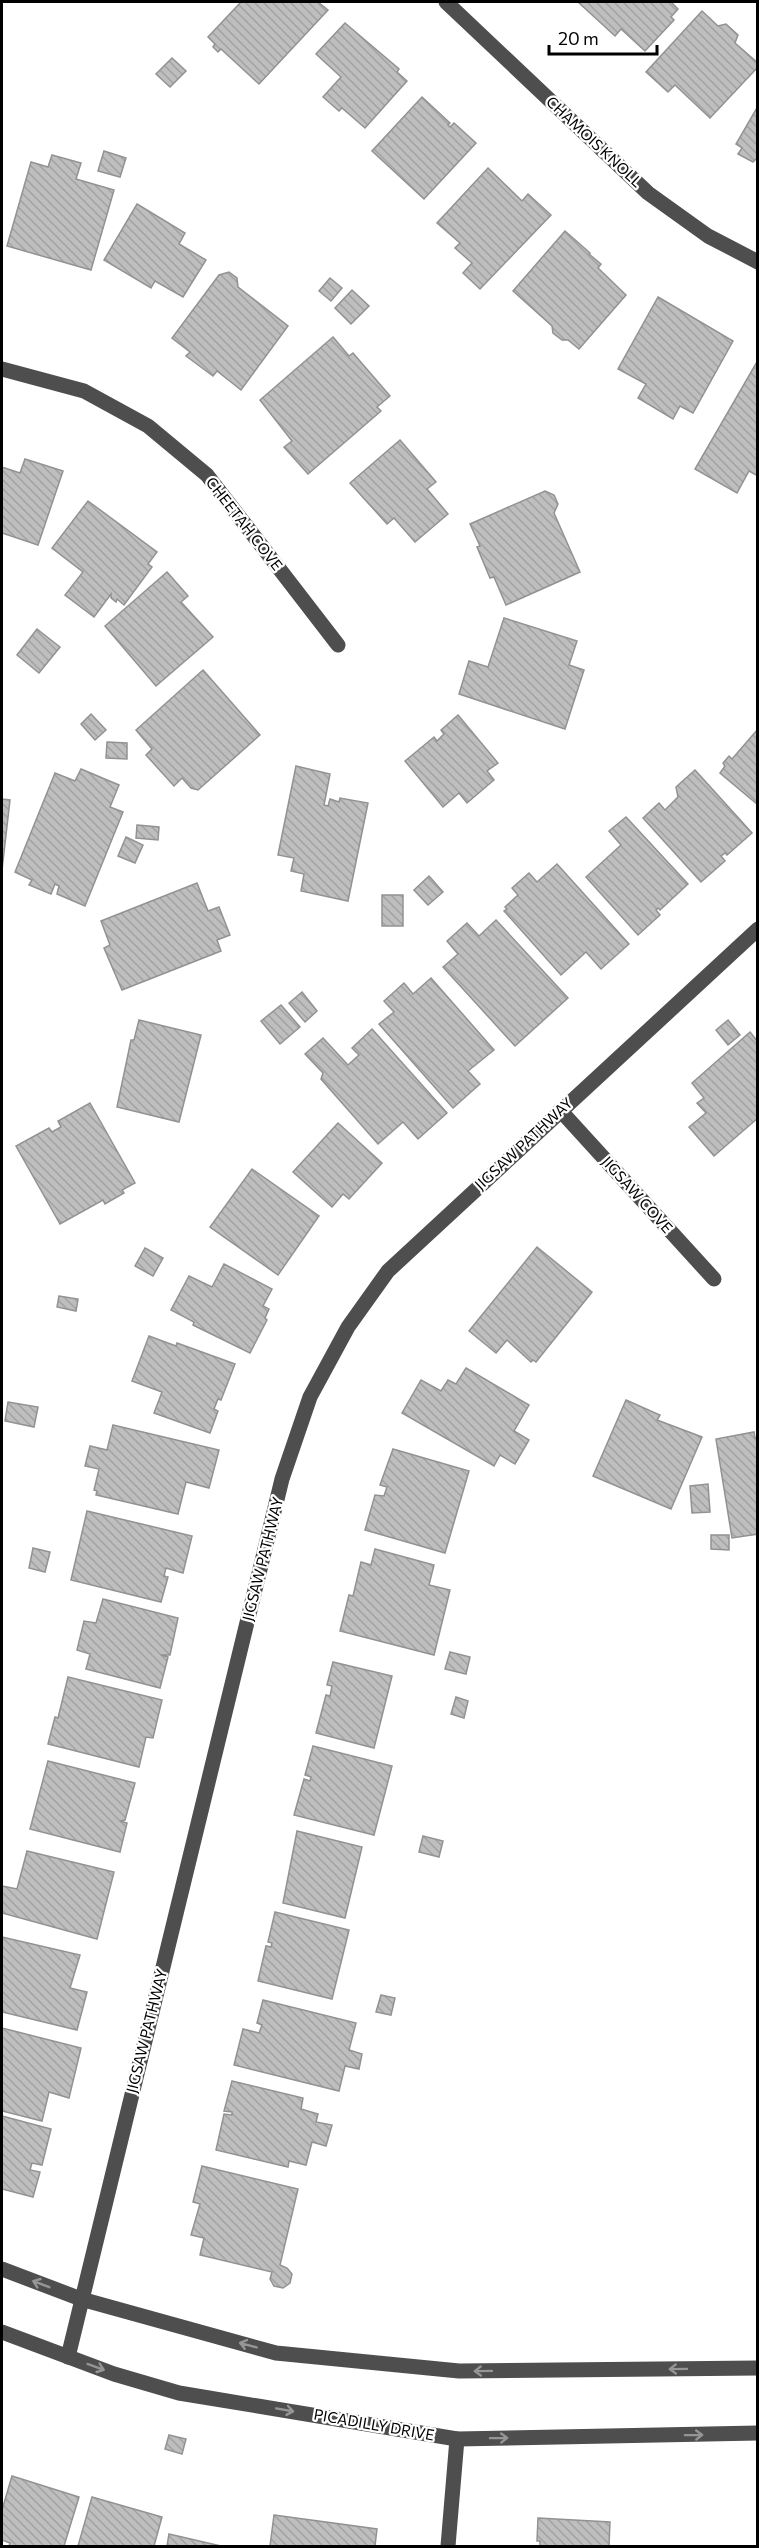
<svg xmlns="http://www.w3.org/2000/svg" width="759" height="2548" font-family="Commissioner,sans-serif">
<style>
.building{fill:url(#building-back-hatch);stroke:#929292;stroke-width:1.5}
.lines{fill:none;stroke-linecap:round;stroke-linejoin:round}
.minor{stroke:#4e4e4e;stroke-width:15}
.oneway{stroke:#959595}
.labels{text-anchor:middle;stroke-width:4.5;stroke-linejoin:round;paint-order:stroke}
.street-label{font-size:15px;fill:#000;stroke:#fff}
</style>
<defs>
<pattern id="building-back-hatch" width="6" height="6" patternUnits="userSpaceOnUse" patternTransform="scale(1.5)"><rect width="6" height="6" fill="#bebebe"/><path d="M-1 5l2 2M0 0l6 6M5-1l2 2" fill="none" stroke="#a2a2a2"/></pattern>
</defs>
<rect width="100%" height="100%" fill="#fff"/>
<!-- building -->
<g class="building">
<path d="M241 2H318L328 10 259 84 221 49 218 52 213 47 215 44 208 37Z"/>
<path d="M578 2H671L678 9 671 17 674 20 645 51 621 29 615 36Z"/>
<path d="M702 11 718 26 726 24 738 35 735 43 758 63V67L710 118 675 85 668 92 646 72Z"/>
<path d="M345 23 399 69 397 72 407 81 365 128 342 108 339 111 323 97 341 77 316 54Z"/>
<path d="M172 58 186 71 170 87 156 74Z"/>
<path d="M422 97 450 123 448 125 450 127 454 123 476 143 424 199 372 151Z"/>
<path d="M758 106V157L753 162 738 154 742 148 736 144Z"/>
<path d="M104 151 126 158 120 177 98 171Z"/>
<path d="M52 155 81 163 76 179 114 190 91 270 7 246 31 162 48 167Z"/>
<path d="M488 168 522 201 528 194 551 215 480 289 463 273 472 263 455 248 460 243 437 223Z"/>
<path d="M137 204 185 233 179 244 206 260 183 297 155 281 151 288 104 260Z"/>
<path d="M565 231 590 253 589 254 601 264 598 268 626 295 579 349 568 340H562L553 333 552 326 513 291Z"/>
<path d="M229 272 237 278 238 287 288 326 241 390 217 371 213 376 186 356 190 352 172 338 219 275Z"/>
<path d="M330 278 342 288 331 301 319 291Z"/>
<path d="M352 290 369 306 351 324 335 308Z"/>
<path d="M658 297 733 341 693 413 680 406 673 419 638 398 646 384 618 369Z"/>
<path d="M333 337 349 356 353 353 390 396 377 407 381 411 308 474 284 447 292 441 260 400Z"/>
<path d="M758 360V476L749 471 737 493 695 469Z"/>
<path d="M400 440 436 482 427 489 448 514 415 542 394 518 387 524 350 483Z"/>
<path d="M25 459 63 471 38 545 2 533V467L20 473Z"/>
<path d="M545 491 554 495 558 504 554 513 580 572 506 605 494 577 490 578 477 547 480 546 470 524Z"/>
<path d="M88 501 157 552 148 564 152 567 124 605 117 599 116 602 111 598V594L94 617 65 595 83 572 52 548Z"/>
<path d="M167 572 188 596 181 602 213 637 156 686 105 626Z"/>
<path d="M504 618 577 641 569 665 584 670 565 729 459 694 469 661 488 667Z"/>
<path d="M37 629 60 647 39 673 17 655Z"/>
<path d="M203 670 260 735 198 790 191 788 182 778 174 786 146 755 152 749 136 730Z"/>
<path d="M91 714 106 730 95 740 81 724Z"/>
<path d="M458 715 498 763 487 771 494 780 467 803 459 793 443 807 405 761 434 737 437 741 444 734 441 730Z"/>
<path d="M758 729V805L720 773 725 766 723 763 729 756 732 759Z"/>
<path d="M107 742 127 743V759L106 758Z"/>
<path d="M296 766 330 774 324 805 328 806 330 799 339 802 340 798 368 803 348 901 301 891 304 874 291 871 294 858 278 855Z"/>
<path d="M81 769 119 785 110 807 123 812 85 906 57 894 59 886 55 884 51 894 29 885 32 880 15 872 55 773 75 781Z"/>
<path d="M695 770 752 833 727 855 725 853 721 856 725 861 701 882 643 818 659 803 665 810 678 797 676 787Z"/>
<path d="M2 795V799L10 800 2 870Z"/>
<path d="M626 817 688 884 660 910 658 908 656 910 660 915 638 935 586 877 621 845 609 831Z"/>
<path d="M137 825 159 827 158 840 136 838Z"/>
<path d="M126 837 143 845 135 863 118 856Z"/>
<path d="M557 864 629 944 601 969 586 952 561 975 504 911 507 909 505 907 518 895 512 888 529 873 537 882Z"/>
<path d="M429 876 443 892 428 905 414 890Z"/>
<path d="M197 883 208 911 219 907 230 935 217 940 221 951 122 990 104 948 110 945 101 921Z"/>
<rect x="382" y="895" width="21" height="31"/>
<path d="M496 920 568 998 515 1046 443 967 458 954 447 941 467 923 479 936Z"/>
<path d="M431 978 494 1050 468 1071 480 1084 453 1108 379 1024 394 1012 384 1001 404 983 413 994Z"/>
<path d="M302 992 317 1011 305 1022 289 1003Z"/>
<path d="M281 1005 300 1027 280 1044 261 1021Z"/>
<path d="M139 1020 201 1035 179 1122 117 1107 131 1040H134Z"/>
<path d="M728 1020 740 1035 728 1045 716 1030Z"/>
<path d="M372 1029 447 1113 418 1139 403 1122 378 1144 321 1079 323 1073 305 1054 323 1038 348 1065 359 1055 352 1048Z"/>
<path d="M750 1032 758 1042V1118L714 1156 689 1127 706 1113 697 1103 704 1098 692 1083Z"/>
<path d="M90 1103 135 1183 122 1190 124 1193 105 1204 103 1200 60 1224 16 1146 49 1128 52 1132 61 1127 58 1121Z"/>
<path d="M338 1123 382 1163 349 1199 343 1194 332 1207 293 1172Z"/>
<path d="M252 1169 319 1216 278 1275 210 1227Z"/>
<path d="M537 1247 592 1292 536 1362 533 1360 531 1362 507 1340 496 1353 469 1331Z"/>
<path d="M145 1248 163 1258 153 1276 135 1266Z"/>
<path d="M224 1264 272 1289 263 1306 269 1309 265 1318 267 1320 250 1353 193 1325 194 1322 171 1310 189 1276 212 1287Z"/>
<path d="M59 1296 78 1299 76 1311 57 1307Z"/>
<path d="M149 1336 176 1346 177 1343 235 1364 221 1400 218 1399 214 1409 218 1411 210 1433 154 1413 162 1392 132 1381Z"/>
<path d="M466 1368 529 1405 514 1431 529 1440 515 1464 500 1455 494 1466 402 1413 421 1380 441 1391 448 1380 456 1384Z"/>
<path d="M626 1400 660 1415 657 1420 702 1437 671 1509 593 1476Z"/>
<path d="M8 1402 38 1407 34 1427 5 1421Z"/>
<path d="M113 1425 219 1450 209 1488 186 1482 178 1514 96 1495 97 1491 94 1490 99 1469 85 1466 90 1446 107 1450Z"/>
<path d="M754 1432 755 1438 758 1437V1534L732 1538 716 1439Z"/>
<path d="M393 1449 469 1471 445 1553 365 1530 375 1495 384 1496 387 1487 380 1485Z"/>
<path d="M708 1484 710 1512 692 1513 690 1486Z"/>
<path d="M87 1511 192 1536 183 1573 166 1568 164 1576 168 1577 161 1602 71 1580Z"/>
<path d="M711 1535H729V1550L711 1549Z"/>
<path d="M33 1548 50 1552 45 1572 29 1568Z"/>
<path d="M375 1549 434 1565 429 1585 450 1590 434 1655 340 1631 349 1595 353 1596 361 1562 371 1565Z"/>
<path d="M103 1599 178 1618 170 1655H161L168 1657 160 1688 86 1669 90 1654 77 1650 84 1621 96 1623Z"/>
<path d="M450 1652 470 1657 466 1674 445 1669Z"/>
<path d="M333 1662 392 1676 374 1748 316 1733 326 1695 330 1696 332 1686 327 1685Z"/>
<path d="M68 1677 162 1700 153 1738 146 1737 139 1767 48 1744 55 1717 58 1718Z"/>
<path d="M456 1697 468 1701 464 1718 451 1714Z"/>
<path d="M313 1746 392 1766 374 1835 294 1815 304 1779 310 1781 311 1777 305 1775Z"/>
<path d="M48 1761 135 1783 125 1820 120 1821 127 1823 120 1852 30 1829Z"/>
<path d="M297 1831 362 1847 345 1918 283 1903Z"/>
<path d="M423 1836 443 1841 439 1857 419 1852Z"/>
<path d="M27 1851 114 1872 97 1939 2 1913V1886L17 1889Z"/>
<path d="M275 1912 349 1930 332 1999 258 1981 266 1946 271 1947 272 1943 268 1942Z"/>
<path d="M2 1937 80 1955 70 1988 87 1992 77 2030 2 2012Z"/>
<path d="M381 1995 395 1998 391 2015 376 2012Z"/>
<path d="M263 2000 356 2023 349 2050 362 2054 359 2069 345 2066 339 2091 234 2065 243 2029 259 2033 262 2025 257 2023Z"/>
<path d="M2 2028 81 2048 69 2098 49 2092 42 2121 2 2111Z"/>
<path d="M232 2081 303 2098 301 2109 318 2114 316 2122 332 2125 326 2146 312 2142 306 2165 289 2161 288 2167 216 2150 224 2114 232 2115V2112L224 2111Z"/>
<path d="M2 2116 51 2129 42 2165 32 2163 30 2170 40 2172 33 2197 2 2189Z"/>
<path d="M202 2166 298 2189 280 2265 287 2268 292 2274 290 2283 283 2288 274 2286 270 2279 272 2272 200 2255 204 2238 191 2235 200 2204 193 2202Z"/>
<path d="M169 2435 186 2439 182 2454 165 2449Z"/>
<path d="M12 2476 79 2497 64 2546H9L10 2543 2 2540V2510Z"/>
<path d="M92 2497 162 2517 154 2546H78Z"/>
<path d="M274 2515 377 2529 375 2546H270Z"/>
<path d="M538 2518 610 2522 609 2546H540V2541H537Z"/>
<path d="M169 2534 221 2546H167Z"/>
</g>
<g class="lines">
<!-- minor -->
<g class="minor">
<path d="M446 2 648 193 708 236 758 262"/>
<path d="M2 369 84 391 148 426 207 475 338 645"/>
<path d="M560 1110 714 1279"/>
<path d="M2 2269 81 2299 276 2353 459 2371 758 2368"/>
<path d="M2 2332 114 2374 179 2393 457 2439 758 2433"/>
<path d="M68 2357 282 1479 310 1397 348 1327 388 1271 758 929"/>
<path d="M448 2546 457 2439"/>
</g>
</g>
<!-- one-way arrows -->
<defs><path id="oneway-shaft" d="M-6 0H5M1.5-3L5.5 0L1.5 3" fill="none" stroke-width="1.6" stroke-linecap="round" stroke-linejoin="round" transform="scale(1.5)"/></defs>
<g class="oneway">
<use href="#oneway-shaft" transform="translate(41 2284) rotate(-159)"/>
<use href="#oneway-shaft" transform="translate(248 2345) rotate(-165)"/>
<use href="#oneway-shaft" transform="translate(96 2367) rotate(20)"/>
<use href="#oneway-shaft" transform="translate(678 2369) rotate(179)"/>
<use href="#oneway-shaft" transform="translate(483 2371) rotate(179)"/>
<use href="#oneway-shaft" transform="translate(285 2410) rotate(10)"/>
<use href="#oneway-shaft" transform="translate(694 2435) rotate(-1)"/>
<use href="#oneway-shaft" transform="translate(499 2438) rotate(-1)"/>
</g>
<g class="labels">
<!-- street labels -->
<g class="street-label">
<text transform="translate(594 142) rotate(43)" y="5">CHAMOIS KNOLL</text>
<text transform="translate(244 524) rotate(52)" y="5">CHEETAH COVE</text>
<text transform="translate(524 1144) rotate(-43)" y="5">JIGSAW PATHWAY</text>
<text transform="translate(637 1195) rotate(48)" y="5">JIGSAW COVE</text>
<text transform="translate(263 1559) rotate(-76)" y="5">JIGSAW PATHWAY</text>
<text transform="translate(147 2031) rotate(-76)" y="5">JIGSAW PATHWAY</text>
<text transform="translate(374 2425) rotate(10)" y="5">PICADILLY DRIVE</text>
</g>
</g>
<!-- border -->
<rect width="759" height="2548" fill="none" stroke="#000000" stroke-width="6"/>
<!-- scale -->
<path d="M549 45v9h108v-9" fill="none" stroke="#000000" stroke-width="3"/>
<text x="558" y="45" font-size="18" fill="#000000" stroke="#ffffff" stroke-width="4.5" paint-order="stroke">20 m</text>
</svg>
